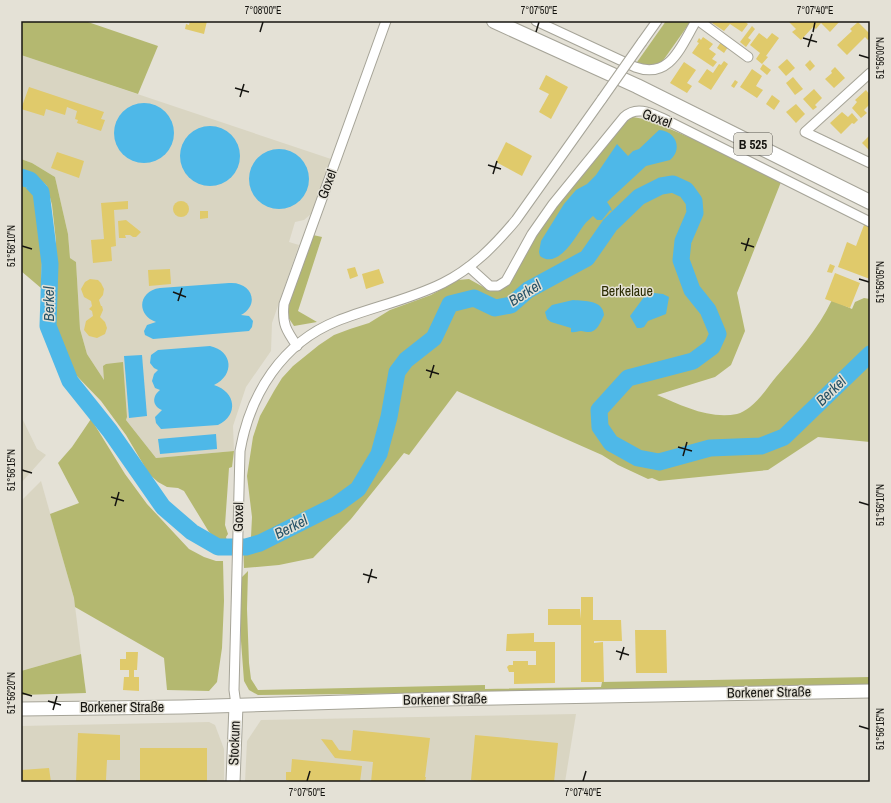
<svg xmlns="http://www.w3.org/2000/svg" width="891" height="803" font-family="'Archivo Narrow',sans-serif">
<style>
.built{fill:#d9d5c2}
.green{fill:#b4b870}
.water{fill:#4eb8e8}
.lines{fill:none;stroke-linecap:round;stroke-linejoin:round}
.river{stroke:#4eb8e8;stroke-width:17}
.building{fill:#e0ca6b}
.street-casing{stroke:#a6a498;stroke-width:11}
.secondary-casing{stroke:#a6a498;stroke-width:15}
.primary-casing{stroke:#a6a498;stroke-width:16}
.street{stroke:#fff;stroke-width:9}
.secondary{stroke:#fff;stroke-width:13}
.primary{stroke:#fff;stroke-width:14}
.street-bridge-casing{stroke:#a6a498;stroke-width:11;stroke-linecap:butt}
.street-bridge{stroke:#fff;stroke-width:9}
.ticks{fill:none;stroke:#161511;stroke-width:1.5}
.labels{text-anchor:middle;stroke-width:3;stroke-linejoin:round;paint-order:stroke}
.shield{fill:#e4e1d6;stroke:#54524c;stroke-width:1}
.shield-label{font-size:13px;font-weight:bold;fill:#161511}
.street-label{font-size:14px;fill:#161511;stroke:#e4e1d6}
.park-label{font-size:14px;fill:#2c2c03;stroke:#e4e1d6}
.water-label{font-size:15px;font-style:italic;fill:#275368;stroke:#e4e1d6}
.neatline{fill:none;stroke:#161511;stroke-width:1.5}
.ticks-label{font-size:10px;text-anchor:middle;fill:#161511}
</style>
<rect width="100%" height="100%" fill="#e4e1d6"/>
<!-- built -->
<g class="built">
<path d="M21 55 331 159 311 214 304 220 295 222 289 242 299 245 272 323 271 351 246 387 233 426 234 451 156 458 126 420 127 417 105 379 104 380 87 354 80 329 76 262 70 258 68 234 55 177 32 163 21 159Z"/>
<path d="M21 416 37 449 46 455 21 483Z"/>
<path d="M41 481 74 598 81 654 21 671V501Z"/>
<path d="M576 714 565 782H245L247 741 261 720Z"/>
<path d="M209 722 215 725 224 749V782H21V726Z"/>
</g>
<!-- green -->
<g class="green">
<path d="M21 21H85L158 46 138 94 21 55Z"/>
<path d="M666 21H691L662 62 650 66 635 65Z"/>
<path d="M633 117 649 120 698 141 781 182 737 293 745 331 731 365 715 377 657 395C681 405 710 420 737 414 741 413 746 410 750 407 760 399 768 387 776 377 797 353 818 329 832 300L852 309 855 302 864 298 870 299V442L818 437 768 470 659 481 652 478 648 479 618 465 602 455 457 391 409 455 404 453 351 519 313 558 279 565 244 568 243 542 251 537 252 517 247 476 253 437 260 416 274 391 282 378 293 366 319 345 334 335 350 329 369 323 390 310 431 295 458 280 469 279 485 288 496 291 506 285 537 231 622 123Z"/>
<path d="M21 159 32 163 55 177 68 234 70 258 76 262 80 329 87 354 104 380 103 366 106 364 123 362 127 417 126 420 156 458 234 451 232 467 229 468 225 525 228 534 226 537 227 541 217 539 209 532 184 491 178 488 167 487 158 482 149 474 126 435 101 401 74 373 69 363 54 321 56 241 52 205 47 186 44 183 21 169Z"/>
<path d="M21 185C27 187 32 190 35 196 47 216 41 264 41 288L21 271Z"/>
<path d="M313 235 322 237 298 311 317 322 294 326 288 317 286 310Z"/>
<path d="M91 419 125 474 147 504 189 549 204 557 216 561H223L224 601 222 648 217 682 209 691 167 690 164 658 75 607 74 598 50 514 79 503 58 463 72 447Z"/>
<path d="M248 571 247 609 249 663 251 679 258 690 485 685V689L601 687 602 682 870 677V684L444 693 258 695 249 690 244 681 241 641V578Z"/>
<path d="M81 654 86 693 21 695V671Z"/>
</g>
<!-- water -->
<g class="water">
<circle cx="144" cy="133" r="30"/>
<circle cx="210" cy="156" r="30"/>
<path d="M659 130C676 131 683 149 670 160L646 166 607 202 611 208 612 211 610 210 602 220H597L593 216C590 219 587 221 584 225 576 236 558 270 540 256L539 252 541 241 564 204 576 190 587 184 596 175 617 144 628 156 633 151 639 149Z"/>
<circle cx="279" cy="179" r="30"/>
<path d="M229 283C251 281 261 304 241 315L249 316 253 321 252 327 249 331 153 339 145 335 144 331 147 325 156 322C136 315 138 291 160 288Z"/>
<path d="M654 293 663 294 669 297 666 314 648 321 644 327 641 328H637L630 316 644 297Z"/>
<path d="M573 300C585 301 603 300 604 315 600 323 597 333 587 332 584 332 584 331 581 331 577 331 575 333 571 332V328L551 322 547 319 545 312 552 305Z"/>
<path d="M210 346C233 351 235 375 214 385 236 392 239 415 218 425L161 429 156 423 155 417 162 410C152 406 152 396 160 390L155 388 152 381 154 374 158 370 154 368 150 363 151 355 158 350Z"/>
<path d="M142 355 147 416 129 418 124 356Z"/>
<path d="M216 434 217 449 160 454 158 439Z"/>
</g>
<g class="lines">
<!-- river -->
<path class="river" d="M21 177 30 180 41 192 50 264 48 326 70 381 110 431 163 507 192 532 218 547H246L260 543 336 505 358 489 379 454 389 417 397 372 406 360 434 338 450 304 474 298 495 308 511 305 528 290 587 258 610 225 639 197 661 186 673 184 686 190 694 201 695 213 683 241 681 260 692 290 708 310 718 334 712 347 693 361 628 378 599 410 600 427 611 443 638 458 659 462 710 448 761 446 784 437 870 354"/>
</g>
<!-- building -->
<g class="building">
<path d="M190 21H207L204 34 185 29 186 24 189 25Z"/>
<path d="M714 21H744L748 24 742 32 730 24 724 31 712 23Z"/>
<path d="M788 21H840L830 32 821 23 816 29 813 27 801 40 792 32 796 29Z"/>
<path d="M858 22 869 33 870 32V38L868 40 865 37 847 55 837 45 852 31 850 29Z"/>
<path d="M752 26 755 29 748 38 751 40 746 47 740 42Z"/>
<path d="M759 33 767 39 772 33 779 38 766 56 768 57 762 64 756 59 760 53 750 45Z"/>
<path d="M703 37 713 44 709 49 716 54 712 59 717 62 713 67 692 53 699 43 697 42 699 38 701 40Z"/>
<path d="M721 42 728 47 724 53 717 48Z"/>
<path d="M787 59 795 68 786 76 778 67Z"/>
<path d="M810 60 815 66 810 71 805 65Z"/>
<path d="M724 61 728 64 711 90 698 82 707 69 713 73 719 64 721 65Z"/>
<path d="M684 62 696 70 687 83 692 86 687 93 670 83Z"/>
<path d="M763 64 771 70 767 75 760 69Z"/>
<path d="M835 67 845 78 834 88 825 79 832 73 831 71Z"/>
<path d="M752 69 762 76 756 86 763 90 757 98 740 87Z"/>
<path d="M546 75 568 87 551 119 539 112 549 94 539 89Z"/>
<path d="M793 77 803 89 795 95 786 83Z"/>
<path d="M735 80 738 82 734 88 731 86Z"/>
<path d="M29 87 104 112 101 119 105 120 101 131 77 123 78 120 75 119 77 111 67 107 65 115 46 109 44 116 21 109Z"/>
<path d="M814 89 822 98 815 105 817 107 813 110 803 99Z"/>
<path d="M866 90 870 95V104L864 110 867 113 861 118 852 108 857 102 855 100Z"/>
<path d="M772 95 780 101 774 110 766 104Z"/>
<path d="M796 104 805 114 796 123 786 112Z"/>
<path d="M842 112 848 117 852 113 858 120 854 124 852 123 841 134 830 123Z"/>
<path d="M870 135V151L862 143Z"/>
<path d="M506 142 532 156 522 176 496 162Z"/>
<path d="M57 152 84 161 79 178 51 168Z"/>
<path d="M128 201V209L114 210 116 246 111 247 112 261 93 263 91 240 104 239 101 203Z"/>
<circle cx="181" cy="209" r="8"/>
<path d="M200 211H208V218L200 219Z"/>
<path d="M126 220 141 232 136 237H133L130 235H125L126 238H119L118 221Z"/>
<path d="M864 225 870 227V279L838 267 847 242 856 246Z"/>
<path d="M830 264 835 266 832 273 827 272Z"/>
<path d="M355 267 358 276 350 279 347 269Z"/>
<path d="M170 269 171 284 149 286 148 270Z"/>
<path d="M379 269 384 283 366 289 362 274Z"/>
<path d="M835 273 860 283 850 308 825 299Z"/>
<path d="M90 279 98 280 101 283 104 289 103 295 99 300 101 306H102L103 310 100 317 105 322 107 328 105 334 97 338 89 336 84 330 86 321 93 316 92 311 89 309 92 306 91 301 84 297 81 289 85 282Z"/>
<path d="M581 597H593V620H621L622 641H594V643L603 642 604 682H581V625H548V609H580L581 619Z"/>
<path d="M635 630H666L667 673H636Z"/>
<path d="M534 633V642H555V683L514 684V672H509L507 667 509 665H513V661H528V665H536V651H506L507 634Z"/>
<path d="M126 652H138L137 670H134V677H139V691L123 690 124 677H129V670H120V659H126Z"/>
<path d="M353 730 430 738 425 777H426L425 782H371L373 762 335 758 321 739 332 740 339 750 351 751Z"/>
<path d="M78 733 120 735V760H107L106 780 114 781V782H76Z"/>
<path d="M475 735 558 743 554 782H490L471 780Z"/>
<rect x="140" y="748" width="67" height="34"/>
<path d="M292 759 362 766 360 782H290V781L286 780V772H291Z"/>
<path d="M49 768 51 782H21V770Z"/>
</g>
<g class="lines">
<defs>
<g id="street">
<path d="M536 21 635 67C670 80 681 46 696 21"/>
<path d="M699 21 748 57"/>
<path d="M642 42 657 21"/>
<path d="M870 73 805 132 870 163"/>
<path d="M469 267 490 286H498L506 281 532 234 553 204 624 117C636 106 649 112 662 118L870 222"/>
<path d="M297 346C286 330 282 324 284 304L386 21"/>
<path d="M236 705 234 690 240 451C250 394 282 343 337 321 372 307 409 300 443 283 473 268 495 245 516 220L602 99"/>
</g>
<g id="secondary">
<path d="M21 709 182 707 444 699 870 691"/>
<path d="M233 782 236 705"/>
</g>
<path id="primary" d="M494 21 637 86 870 202"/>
</defs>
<!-- street casing -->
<use href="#street" class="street-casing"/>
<!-- secondary casing -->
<use href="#secondary" class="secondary-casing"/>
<!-- primary casing -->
<use href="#primary" class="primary-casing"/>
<!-- street -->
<use href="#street" class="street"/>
<!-- secondary -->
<use href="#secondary" class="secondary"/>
<!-- primary -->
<use href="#primary" class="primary"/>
<defs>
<path id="street-bridge" d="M602 99 642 42"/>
</defs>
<!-- street-bridge casing -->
<use href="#street-bridge" class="street-bridge-casing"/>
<!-- street-bridge -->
<use href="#street-bridge" class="street-bridge"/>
</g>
<!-- ticks -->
<path class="ticks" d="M260 32 263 22M536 32 539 22M813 32 815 22M803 38 817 42M808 47 812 34M859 55 869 58M235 88 249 92M240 97 244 84M488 165 501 169M493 174 497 161M741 243 754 247M22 246 32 249M745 251 749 238M859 279 869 282M173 292 186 297M178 301 182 288M426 370 439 374M430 378 434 365M678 447 692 451M683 456 687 442M22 470 32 473M111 497 124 501M859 502 869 505M115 506 119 492M363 574 377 578M368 583 372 569M616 651 629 655M620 660 624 647M22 693 32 696M48 701 61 705M53 710 57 696M859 726 869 729M307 781 310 771M583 781 586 771"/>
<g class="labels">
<!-- shield labels -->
<rect class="shield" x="734" y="133" width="38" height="22" rx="3"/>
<g class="shield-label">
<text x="753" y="149">B 525</text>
</g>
<!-- street labels -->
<g class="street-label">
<text transform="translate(657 118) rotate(20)" y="5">Goxel</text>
<text transform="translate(327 184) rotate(-70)" y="5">Goxel</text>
<text transform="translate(238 517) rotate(-89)" y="5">Goxel</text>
<text transform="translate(769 692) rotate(-1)" y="5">Borkener Straße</text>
<text transform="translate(445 699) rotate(-1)" y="5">Borkener Straße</text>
<text x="122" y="712">Borkener Straße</text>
<text transform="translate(234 743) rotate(-88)" y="5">Stockum</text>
</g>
<!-- park labels -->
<g class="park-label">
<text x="627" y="296">Berkelaue</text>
</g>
<!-- water labels -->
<g class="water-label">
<text transform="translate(525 293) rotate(-32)" y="5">Berkel</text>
<text transform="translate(49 304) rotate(-90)" y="5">Berkel</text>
<text transform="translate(831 391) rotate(-44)" y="5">Berkel</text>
<text transform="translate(291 527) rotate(-27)" y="5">Berkel</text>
</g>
</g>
<!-- border -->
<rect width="891" height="803" fill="none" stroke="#e4e1d6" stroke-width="44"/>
<rect x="22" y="22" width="847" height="759" class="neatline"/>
<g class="ticks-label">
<text x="263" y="14">7°08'00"E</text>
<text x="539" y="14">7°07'50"E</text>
<text x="815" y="14">7°07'40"E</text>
<text transform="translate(880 58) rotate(-90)" y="4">51°56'00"N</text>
<text transform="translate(11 246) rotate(-90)" y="4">51°56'10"N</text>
<text transform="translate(880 282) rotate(-90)" y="4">51°56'05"N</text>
<text transform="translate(11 470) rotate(-90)" y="4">51°56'15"N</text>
<text transform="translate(880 505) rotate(-90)" y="4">51°56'10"N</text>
<text transform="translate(11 693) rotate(-90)" y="4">51°56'20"N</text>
<text transform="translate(880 729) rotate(-90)" y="4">51°56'15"N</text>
<text x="307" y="796">7°07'50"E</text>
<text x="583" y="796">7°07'40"E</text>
</g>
</svg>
